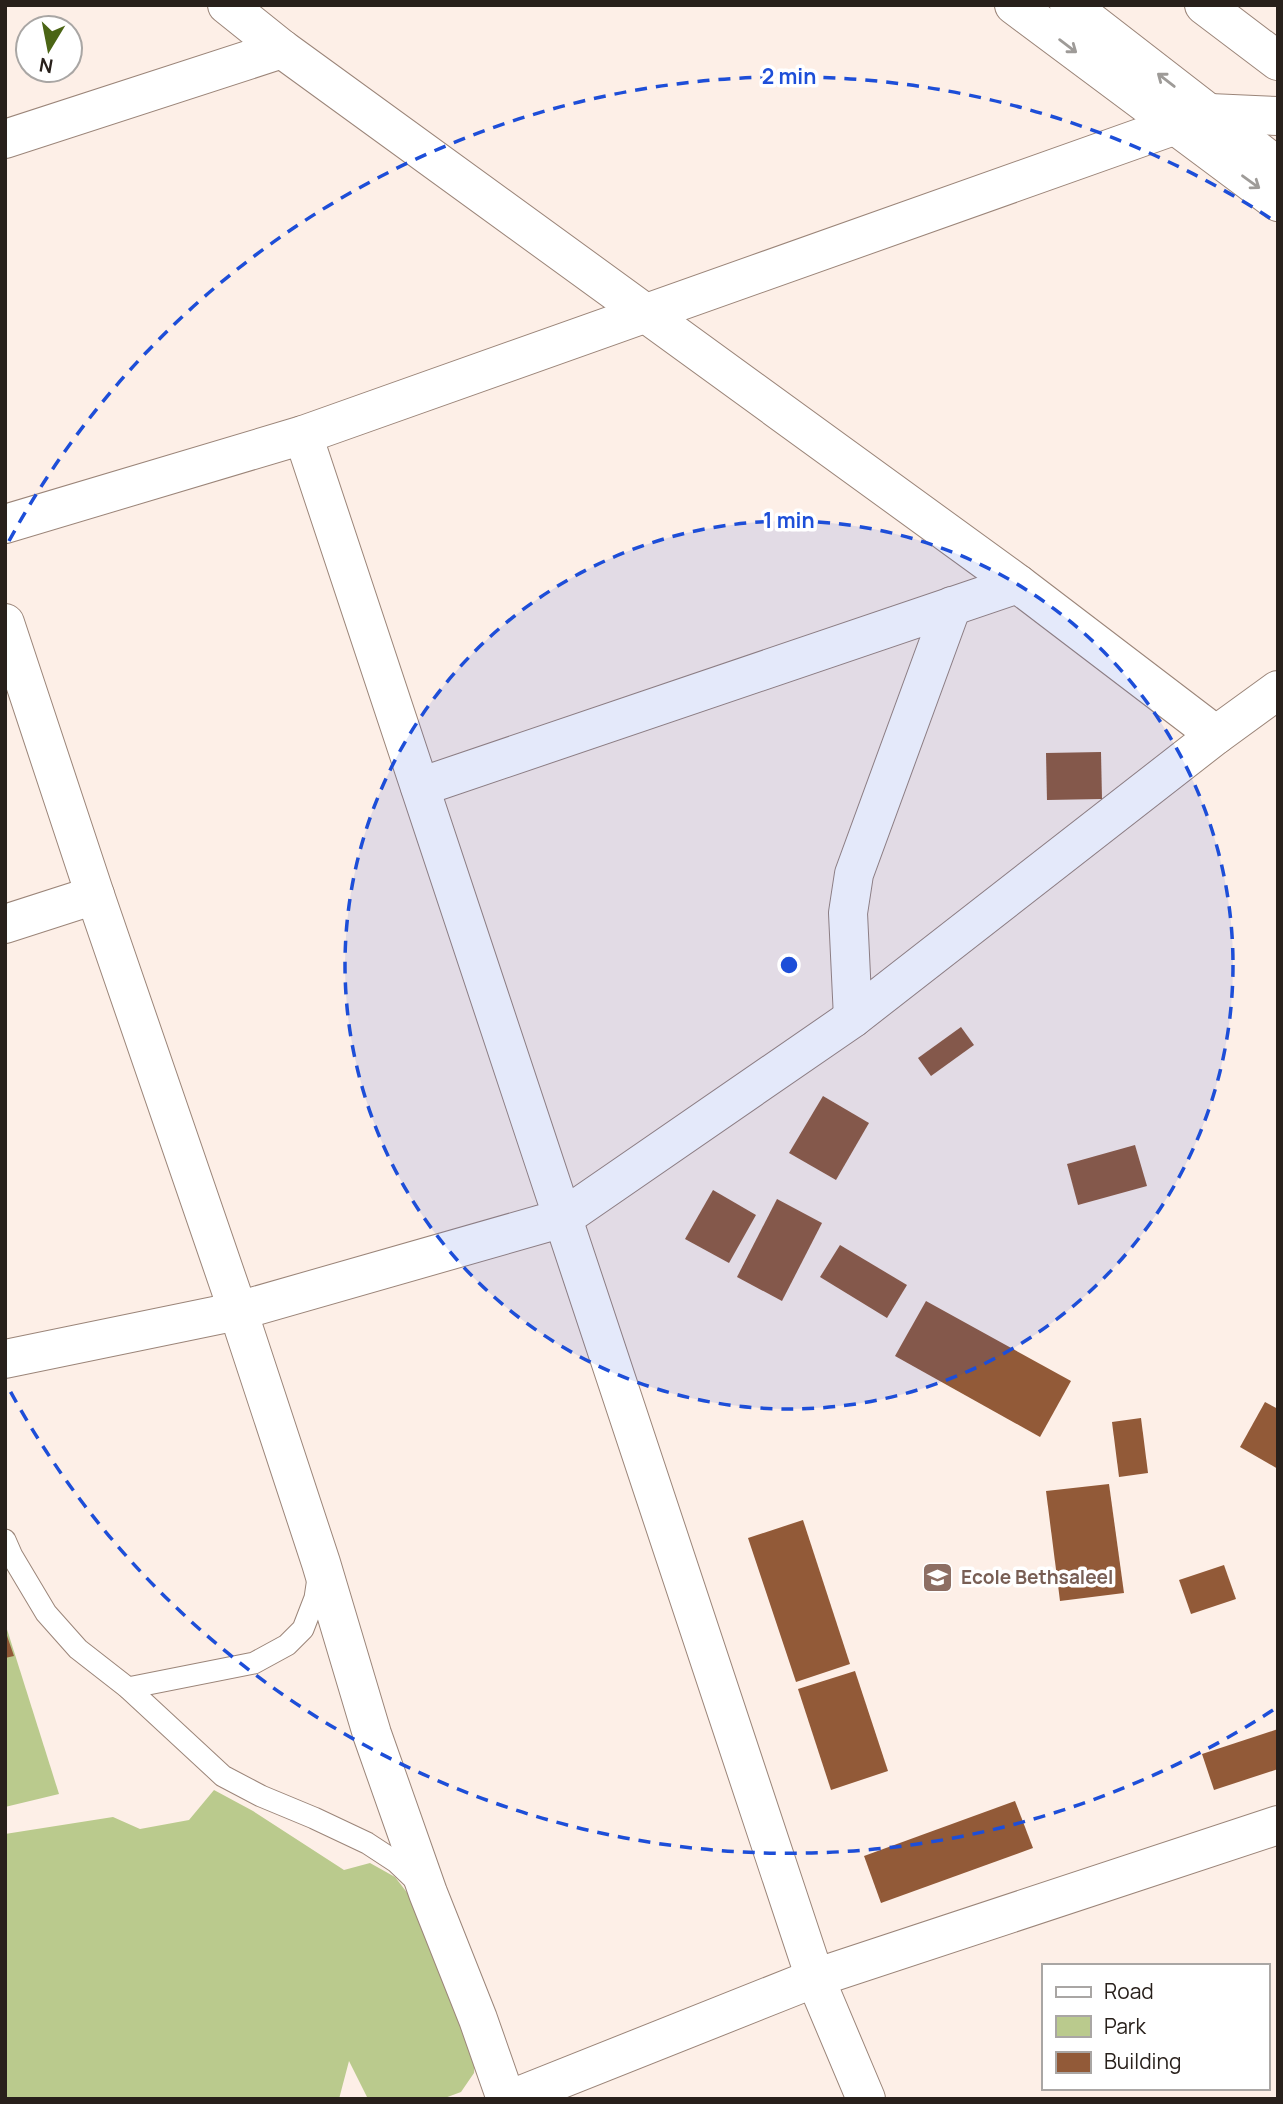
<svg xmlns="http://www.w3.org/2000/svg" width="1283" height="2104" font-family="Manrope,sans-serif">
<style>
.green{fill:#baca8d}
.building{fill:#925a38}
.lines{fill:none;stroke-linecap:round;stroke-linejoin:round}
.service-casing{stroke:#9b8579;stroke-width:23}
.minor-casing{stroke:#9b8579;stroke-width:40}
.tertiary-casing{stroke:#9b8579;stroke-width:40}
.service{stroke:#fff;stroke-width:21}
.minor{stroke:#fff;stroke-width:38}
.tertiary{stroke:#fff;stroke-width:38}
.oneway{stroke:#9e9b98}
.ring{fill:none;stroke:#1d4ed8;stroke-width:3.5;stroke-dasharray:12 9}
.labels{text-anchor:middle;stroke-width:7;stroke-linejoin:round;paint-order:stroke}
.education-label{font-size:19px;font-weight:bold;fill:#785e54;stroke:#fff;text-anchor:start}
.centre{fill:#1d4ed8;stroke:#fff;stroke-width:3.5}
.ring-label{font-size:21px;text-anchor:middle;font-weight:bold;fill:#1d4ed8;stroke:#fff;stroke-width:7;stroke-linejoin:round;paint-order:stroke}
</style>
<rect width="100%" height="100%" fill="#fdefe7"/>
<!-- green -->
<g class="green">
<path d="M5 1623 59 1794 5 1807Z"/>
<path d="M214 1790 253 1811 344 1870 370 1863 395 1877 429 1921 476 2046 474 2073 461 2092 442 2099H368L349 2061 339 2099H5V1834L113 1817 140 1829 189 1820Z"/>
</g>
<!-- building -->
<g class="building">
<path d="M1101 752 1102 799 1047 800 1046 753Z"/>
<path d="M961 1027 974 1045 931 1076 918 1058Z"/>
<path d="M823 1096 869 1123 836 1180 789 1153Z"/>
<path d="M1135 1145 1147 1186 1078 1205 1067 1164Z"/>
<path d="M713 1190 756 1215 729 1263 685 1239Z"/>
<path d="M777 1199 822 1223 782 1301 737 1277Z"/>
<path d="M840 1245 907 1285 887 1318 820 1277Z"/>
<path d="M926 1301 1071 1381 1040 1437 895 1356Z"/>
<path d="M1265 1402 1278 1409V1469L1240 1447Z"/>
<path d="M1141 1418 1148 1473 1119 1477 1112 1422Z"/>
<path d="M1109 1484 1124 1593 1060 1601 1046 1491Z"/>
<path d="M803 1520 850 1664 796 1682 748 1538Z"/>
<path d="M1224 1565 1236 1599 1191 1614 1179 1580Z"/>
<path d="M5 1630 14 1656 5 1658Z"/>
<path d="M855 1671 888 1771 831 1790 798 1689Z"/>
<path d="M1278 1729V1769L1214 1790 1202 1754Z"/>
<path d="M1015 1801 1033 1848 881 1903 864 1856Z"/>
</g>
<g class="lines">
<defs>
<g id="service">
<path d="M5 1540 12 1556 46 1613 78 1649 128 1688 223 1776 261 1796 314 1818 367 1843 396 1862 417 1882"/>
<path d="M128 1688 254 1663 287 1645 303 1629 315 1598 318 1578"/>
</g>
<g id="minor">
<path d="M227 5 282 49 1018 584 1216 735"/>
<path d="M1204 5 1278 61"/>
<path d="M5 139 282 49"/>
<path d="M303 435 815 1978 866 2099"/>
<path d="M5 524 303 435 1210 113 1278 116"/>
<path d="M5 623 95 895 238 1311 321 1563 372 1734 428 1893 478 2019 506 2099"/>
<path d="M420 787 1018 584"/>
<path d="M5 924 95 895"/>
<path d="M853 1018 848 913 854 874 952 606"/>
<path d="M5 1359 238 1311 563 1218 853 1018 1216 735 1278 690"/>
<path d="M511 2099 815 1978 1278 1825"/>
</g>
<g id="tertiary">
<path d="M1014 5 1278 202"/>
<path d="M1069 5 1278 167"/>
</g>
</defs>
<!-- service casing -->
<use href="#service" class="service-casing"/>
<!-- minor casing -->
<use href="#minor" class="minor-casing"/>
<!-- tertiary casing -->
<use href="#tertiary" class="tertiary-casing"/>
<!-- service -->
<use href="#service" class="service"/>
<!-- minor -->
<use href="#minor" class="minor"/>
<!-- tertiary -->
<use href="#tertiary" class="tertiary"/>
</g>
<!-- one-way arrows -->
<defs><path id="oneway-shaft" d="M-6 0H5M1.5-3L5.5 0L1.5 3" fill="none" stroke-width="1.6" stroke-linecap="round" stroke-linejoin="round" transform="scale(1.75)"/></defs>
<g class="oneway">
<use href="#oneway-shaft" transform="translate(1068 46) rotate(37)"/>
<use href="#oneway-shaft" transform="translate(1166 80) rotate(-142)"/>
<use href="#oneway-shaft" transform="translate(1251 182) rotate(36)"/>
</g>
<!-- distance rings -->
<circle cx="789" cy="965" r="444" fill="#1d4ed8" fill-opacity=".12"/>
<g class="ring">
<circle cx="789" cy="965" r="444"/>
<path d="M1273 1710A888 888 0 0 1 9 1389M9 541A888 888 0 0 1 1273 220"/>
</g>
<!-- icons -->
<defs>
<symbol id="school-square" viewBox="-11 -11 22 22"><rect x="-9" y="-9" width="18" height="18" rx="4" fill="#8d6e63" stroke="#fff"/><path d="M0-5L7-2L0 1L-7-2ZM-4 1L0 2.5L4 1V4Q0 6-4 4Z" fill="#fff"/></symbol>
</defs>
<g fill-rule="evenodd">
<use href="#school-square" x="920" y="1560" width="35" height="35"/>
</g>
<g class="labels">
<!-- education labels -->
<g class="education-label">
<text x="961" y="1584">Ecole Bethsaleel</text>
</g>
</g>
<circle cx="789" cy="965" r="10" class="centre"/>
<g class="ring-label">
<text x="789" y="84">2 min</text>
<text x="789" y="528">1 min</text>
</g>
<!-- border -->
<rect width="1283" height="2104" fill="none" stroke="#28201b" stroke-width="14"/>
<!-- legend -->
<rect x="1042" y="1964" width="228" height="126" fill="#ffffff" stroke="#a9a6a4" stroke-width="2"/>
<rect x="1056" y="1987" width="35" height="10" fill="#ffffff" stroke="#a9a6a4" stroke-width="2"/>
<text x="1104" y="1999" font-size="21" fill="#28201b">Road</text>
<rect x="1056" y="2016" width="35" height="21" fill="#baca8d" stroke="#a9a6a4" stroke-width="2"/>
<text x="1104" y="2034" font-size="21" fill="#28201b">Park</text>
<rect x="1056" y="2052" width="35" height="21" fill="#925a38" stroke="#a9a6a4" stroke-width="2"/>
<text x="1104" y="2069" font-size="21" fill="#28201b">Building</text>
<!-- north arrow -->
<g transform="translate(49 49) rotate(190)"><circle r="33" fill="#ffffff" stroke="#a9a6a4" stroke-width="2"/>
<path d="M0-5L12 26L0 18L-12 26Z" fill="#4b6515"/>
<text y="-10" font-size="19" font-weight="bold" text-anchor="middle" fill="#28201b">N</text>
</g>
</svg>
